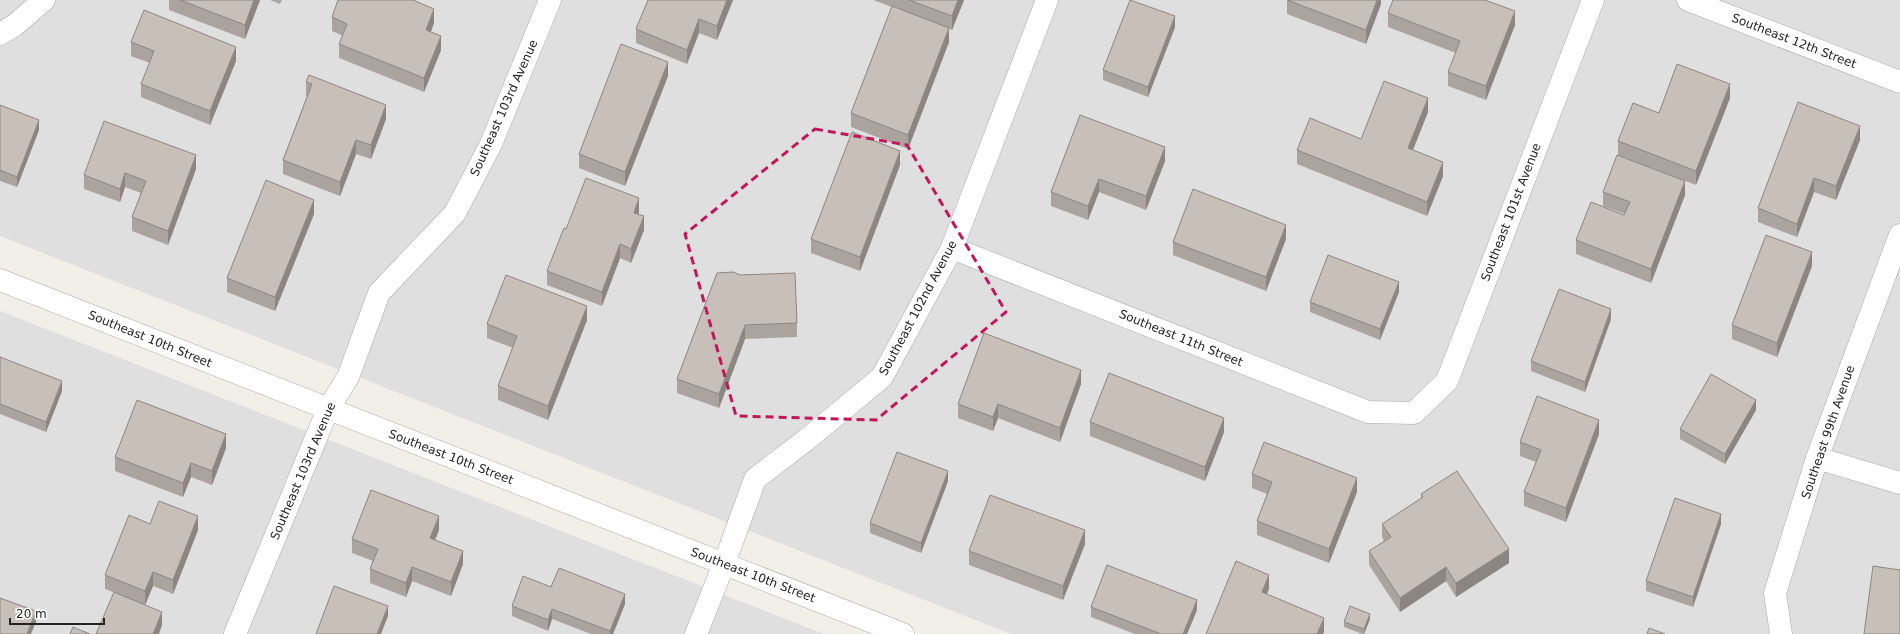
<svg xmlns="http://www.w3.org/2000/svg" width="1900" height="634" font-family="'DejaVu Sans',sans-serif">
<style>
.residential{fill:#e0dfdf}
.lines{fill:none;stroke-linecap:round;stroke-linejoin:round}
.minor-casing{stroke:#a9a9a9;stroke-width:23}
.tertiary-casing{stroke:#a9a9a9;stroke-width:23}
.minor{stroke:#fff;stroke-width:22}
.tertiary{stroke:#fff;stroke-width:22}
.wall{fill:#aba49e}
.shaded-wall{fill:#8b8681}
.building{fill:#c7bfb8;stroke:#8b8681}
.marked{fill:none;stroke:#c2185b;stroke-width:3;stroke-dasharray:8 5;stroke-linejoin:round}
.labels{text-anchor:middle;stroke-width:4;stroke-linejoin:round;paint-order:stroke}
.street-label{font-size:12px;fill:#222;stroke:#fff}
</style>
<rect width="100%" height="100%" fill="#f2efe9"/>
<!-- residential -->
<g class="residential">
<path d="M0 0H1900V634H1011L0 236Z"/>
<path d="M0 311 824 634H0Z"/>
</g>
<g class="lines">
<defs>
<g id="minor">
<path d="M1688 0 1900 82"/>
<path d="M0 34 15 25 44 0"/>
<path d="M952 248 1368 412 1414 413 1447 381 1593 0"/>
<path d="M1817 458 1900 483"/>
<path d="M235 634 328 409 348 377 379 293 455 213 491 144 550 0"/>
<path d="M696 634 724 564 755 479 806 440 882 377 952 248 1047 0"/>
<path d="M1781 634 1775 593 1817 458 1900 235"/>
</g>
<path id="tertiary" d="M0 280 903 634"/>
</defs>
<!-- minor casing -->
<use href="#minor" class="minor-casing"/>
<!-- tertiary casing -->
<use href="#tertiary" class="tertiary-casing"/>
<!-- minor -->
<use href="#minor" class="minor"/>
<!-- tertiary -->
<use href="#tertiary" class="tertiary"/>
</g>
<!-- wall -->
<g class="wall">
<path d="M169 0H260L245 39 169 10Z"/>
<path d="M270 0H282L280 4Z"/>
<path d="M648 0H733L717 40 699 33 687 64 636 43V29Z"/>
<path d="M873 0H964L952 30 949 29V42L908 149 851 127V113L892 7Z"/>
<path d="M1287 0H1381V4L1366 44 1287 14Z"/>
<path d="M1388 13 1515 25 1486 100 1448 86V72L1456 53 1388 27Z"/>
<path d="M332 17 434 23 431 32 441 50 424 92 339 58V44L343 36 332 31Z"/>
<path d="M1175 27 1148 97 1103 80V70Z"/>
<path d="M131 42 236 61 210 125 141 97V84L150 63 131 56Z"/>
<path d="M309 75 386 119 371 159 356 154 340 196 283 174V160L307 96H306V82Z"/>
<path d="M668 76 625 186 579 168V154Z"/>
<path d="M1730 98 1696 185 1618 155V141L1659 113Z"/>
<path d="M0 105 39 130 17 187 0 181Z"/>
<path d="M1428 112 1413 150 1443 176 1427 216 1297 164V150L1361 139Z"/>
<path d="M1860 140 1836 200 1814 192 1797 237 1758 222V208Z"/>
<path d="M1165 161 1146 210 1099 192 1088 220 1051 206V192Z"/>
<path d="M900 165 860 271 811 253V239Z"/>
<path d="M196 169 168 245 132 231V217L141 193 125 187 120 202 84 189V175Z"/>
<path d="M1603 192 1685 195 1651 283 1576 254V240L1624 215 1625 214 1603 206Z"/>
<path d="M639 212 638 214 644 230 631 263 620 258 602 306 547 285V271L566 229Z"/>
<path d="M314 214 275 311 227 292V278Z"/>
<path d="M1286 239 1266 291 1173 255V242Z"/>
<path d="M1812 266 1777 357 1732 339V325Z"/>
<path d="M717 273 797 323V337L745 339 719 408 677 393V379Z"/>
<path d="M1399 292 1380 340 1310 312V302Z"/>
<path d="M1611 319 1585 392 1531 371V361Z"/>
<path d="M587 320 548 420 498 400V386L513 348 487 338V324Z"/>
<path d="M0 357 62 391 46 432 0 414Z"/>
<path d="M1081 384 1060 442 998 418 993 431 958 418V404Z"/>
<path d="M1756 410 1725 464 1680 439V429Z"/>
<path d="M1090 422 1224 432 1205 481 1090 436Z"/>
<path d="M1599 434 1566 522 1524 506V492L1536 462 1520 456V442Z"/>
<path d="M226 448 212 485 191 477 183 497 115 471V457Z"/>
<path d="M1252 474 1357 492 1329 563 1257 535V521L1267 494 1252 488Z"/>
<path d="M948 481 921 553 870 533V523Z"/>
<path d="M1421 494 1509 563 1456 597 1446 581 1400 612 1369 565V551L1384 541 1382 537V524L1421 498Z"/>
<path d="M150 524 198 530 173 594 153 586 145 605 162 625 113 592 105 589V575Z"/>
<path d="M1721 524 1693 607 1646 591V581Z"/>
<path d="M439 530 435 540 463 564 451 596 412 581 406 597 370 583V569L373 561 352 553V539Z"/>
<path d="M1085 544 1063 600 969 565V551Z"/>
<path d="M551 587 625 604 613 634H591L552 619 548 631 512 616V606Z"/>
<path d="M1091 607 1197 610 1187 634H1135L1091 617Z"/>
<path d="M1370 619 1364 634H1362L1344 627V622Z"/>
</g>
<!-- shaded-wall -->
<g class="shaded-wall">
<path d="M254 0H260L245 39V25Z"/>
<path d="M727 0H733L717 40V26Z"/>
<path d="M958 0H964L952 30V16Z"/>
<path d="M1377 0H1381V4L1366 44V30Z"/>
<path d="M434 9V23L426 44V30Z"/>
<path d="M1515 11V25L1486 100V86Z"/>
<path d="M1175 16V27L1148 97V87Z"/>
<path d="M699 19V33L687 64V50Z"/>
<path d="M949 28V42L908 149V135Z"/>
<path d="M441 36V50L424 92V78Z"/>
<path d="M236 47V61L210 125V111Z"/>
<path d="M668 62V76L625 186V172Z"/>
<path d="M1730 84V98L1696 185V171Z"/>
<path d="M1428 98V112L1408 162V148Z"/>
<path d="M386 105V119L371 159V145Z"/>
<path d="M39 120V130L17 187V177Z"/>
<path d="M1860 126V140L1836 200V186Z"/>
<path d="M356 140V154L340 196V182Z"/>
<path d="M1165 147V161L1146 210V196Z"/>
<path d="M900 151V165L860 271V257Z"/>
<path d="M196 155V169L168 245V231Z"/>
<path d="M1443 162V176L1427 216V202Z"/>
<path d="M125 173V187L120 202V189Z"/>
<path d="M1814 178V192L1797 237V224Z"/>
<path d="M1099 179V192L1088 220V206Z"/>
<path d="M1685 181V195L1651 283V269Z"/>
<path d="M639 198V212L634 227V213Z"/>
<path d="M314 200V214L275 311V297Z"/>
<path d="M644 216V230L631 263V249Z"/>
<path d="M1286 225V239L1266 291V277Z"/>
<path d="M620 244V258L602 306V292Z"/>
<path d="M1812 252V266L1777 357V343Z"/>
<path d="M1399 282V292L1380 340V329Z"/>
<path d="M587 306V320L548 420V406Z"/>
<path d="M1611 309V319L1585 392V382Z"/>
<path d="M745 325V339L719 408V394Z"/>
<path d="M1081 370V384L1060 442V428Z"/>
<path d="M62 381V391L46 432V422Z"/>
<path d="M1756 400V410L1725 464V454Z"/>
<path d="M998 404V418L993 431V417Z"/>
<path d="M1224 418V432L1205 481V467Z"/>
<path d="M1599 420V434L1566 522V508Z"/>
<path d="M226 434V448L212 485V471Z"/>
<path d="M191 463V477L183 497V483Z"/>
<path d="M948 471V481L921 553V543Z"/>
<path d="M1357 478V492L1329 563V549Z"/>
<path d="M1721 514V524L1693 607V597Z"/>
<path d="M198 516V530L173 594V580Z"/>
<path d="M439 516V530L430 552V538Z"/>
<path d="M1085 530V544L1063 600V586Z"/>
<path d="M1509 549V563L1456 597V583Z"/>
<path d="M463 551V564L451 596V582Z"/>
<path d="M412 567V581L406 597V583Z"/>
<path d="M1446 567V581L1400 612V598Z"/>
<path d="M153 572V586L145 605V591Z"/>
<path d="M1269 575V589L1262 606V592Z"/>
<path d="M625 594V604L613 634H610V631Z"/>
<path d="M1197 600V610L1187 634H1183Z"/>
<path d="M388 606V616L381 634H377Z"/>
<path d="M552 609V619L548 631V620Z"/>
<path d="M36 611V622L31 634H27Z"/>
<path d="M162 612V625L159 634H153Z"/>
<path d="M1370 614V619L1364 634V629Z"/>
<path d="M1324 618V632L1323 634H1317Z"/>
</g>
<!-- building -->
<g class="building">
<path d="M180 0H254L245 25Z"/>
<path d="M338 0H413L434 9 426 30 441 36 424 78 339 44 347 24 332 17Z"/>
<path d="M648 0H727L717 26 699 19 687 50 636 29Z"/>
<path d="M909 0H958L952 16Z"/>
<path d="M1130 0 1175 16 1148 87 1103 70Z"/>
<path d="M1287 0H1377L1366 30Z"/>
<path d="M1393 0H1485L1515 11 1486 86 1448 72 1460 41 1388 13Z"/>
<path d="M892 6 949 28 908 135 851 113Z"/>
<path d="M144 10 236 47 210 111 141 84 154 51 131 42Z"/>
<path d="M621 44 668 62 625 172 579 154Z"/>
<path d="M1677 64 1730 84 1696 171 1618 141 1633 103 1659 113Z"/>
<path d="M309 75 386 105 371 145 356 140 340 182 283 160 312 84 306 82Z"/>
<path d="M1384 81 1428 98 1408 148 1443 162 1427 202 1297 150 1310 118 1361 139Z"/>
<path d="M1798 102 1860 126 1836 186 1814 178 1797 224 1758 208Z"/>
<path d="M0 105 39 120 17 177 0 170Z"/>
<path d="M1080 115 1165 147 1146 196 1099 179 1088 206 1051 192Z"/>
<path d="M104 121 196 155 168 231 132 217 146 181 125 173 120 189 84 175Z"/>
<path d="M852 132 900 151 860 257 811 239Z"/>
<path d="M1617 155 1685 181 1651 269 1576 240 1591 202 1624 215 1630 202 1603 192Z"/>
<path d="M586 178 639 198 634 213 644 216 631 249 620 244 602 292 547 271 564 228 566 229Z"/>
<path d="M266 180 314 200 275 297 227 278Z"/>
<path d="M1193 189 1286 225 1266 277 1173 242Z"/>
<path d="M1766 235 1812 252 1777 343 1732 325Z"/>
<path d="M1328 255 1399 282 1380 329 1310 302Z"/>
<path d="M733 272 740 275 795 273 797 323 745 325 719 394 677 379 717 273Z"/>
<path d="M506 275 587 306 548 406 498 386 517 336 487 324Z"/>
<path d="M1559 289 1611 309 1585 382 1531 361Z"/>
<path d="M984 333 1081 370 1060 428 998 404 993 417 958 404Z"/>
<path d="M0 357 62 381 46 422 0 404Z"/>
<path d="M1109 373 1224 418 1205 467 1090 422Z"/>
<path d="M1711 374 1756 400 1725 454 1680 429Z"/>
<path d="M1537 396 1599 420 1566 508 1524 492 1541 450 1520 442Z"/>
<path d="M137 400 226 434 212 471 191 463 183 483 115 457Z"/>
<path d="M1264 442 1357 478 1329 549 1257 521 1272 482 1252 474Z"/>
<path d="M897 452 948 471 921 543 870 523Z"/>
<path d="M1457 471 1509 549 1456 583 1446 567 1400 598 1369 551 1391 537 1382 524 1423 497 1421 494Z"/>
<path d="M371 490 439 516 430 538 463 551 451 582 412 567 406 583 370 569 378 549 352 539Z"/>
<path d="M990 495 1085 530 1063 586 969 551Z"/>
<path d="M1675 498 1721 514 1693 597 1646 581Z"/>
<path d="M159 501 198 516 173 580 153 572 145 591 105 575 129 515 150 524Z"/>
<path d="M1236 561 1269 575 1262 592 1324 618 1317 634H1206Z"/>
<path d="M1107 565 1197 600 1183 634H1161L1091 607Z"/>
<path d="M1873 566 1900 570V634H1864Z"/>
<path d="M559 568 625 594 610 631 552 609 548 620 512 606 523 576 551 587Z"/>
<path d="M334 586 388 606 377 634H316Z"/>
<path d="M114 592 162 612 153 634H96Z"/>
<path d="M0 598 36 611 27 634H0Z"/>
<path d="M1350 606 1370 614 1364 629 1344 622Z"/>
<path d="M73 627 90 634H70Z"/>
<path d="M1649 628 1665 634H1647Z"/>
</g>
<!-- marked area -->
<path class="marked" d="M815 129 907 145 1006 312 876 420 736 416 685 234Z"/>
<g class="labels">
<!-- street labels -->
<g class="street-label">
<text transform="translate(1794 41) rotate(21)" y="4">Southeast 12th Street</text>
<text transform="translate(504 108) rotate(-66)" y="4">Southeast 103rd Avenue</text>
<text transform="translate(1511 212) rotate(-69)" y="4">Southeast 101st Avenue</text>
<text transform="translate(918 308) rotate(-62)" y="4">Southeast 102nd Avenue</text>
<text transform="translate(1181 338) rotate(22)" y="4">Southeast 11th Street</text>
<text transform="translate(150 339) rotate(22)" y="4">Southeast 10th Street</text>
<text transform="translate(1828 432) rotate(-71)" y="4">Southeast 99th Avenue</text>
<text transform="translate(451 457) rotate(21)" y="4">Southeast 10th Street</text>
<text transform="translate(303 471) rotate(-67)" y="4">Southeast 103rd Avenue</text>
<text transform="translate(753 575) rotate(21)" y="4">Southeast 10th Street</text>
</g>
</g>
<!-- scale -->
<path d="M10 618v6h94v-6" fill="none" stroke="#222222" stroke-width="2"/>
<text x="16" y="618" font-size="12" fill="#222222" stroke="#ffffff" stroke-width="3" paint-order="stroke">20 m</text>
</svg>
